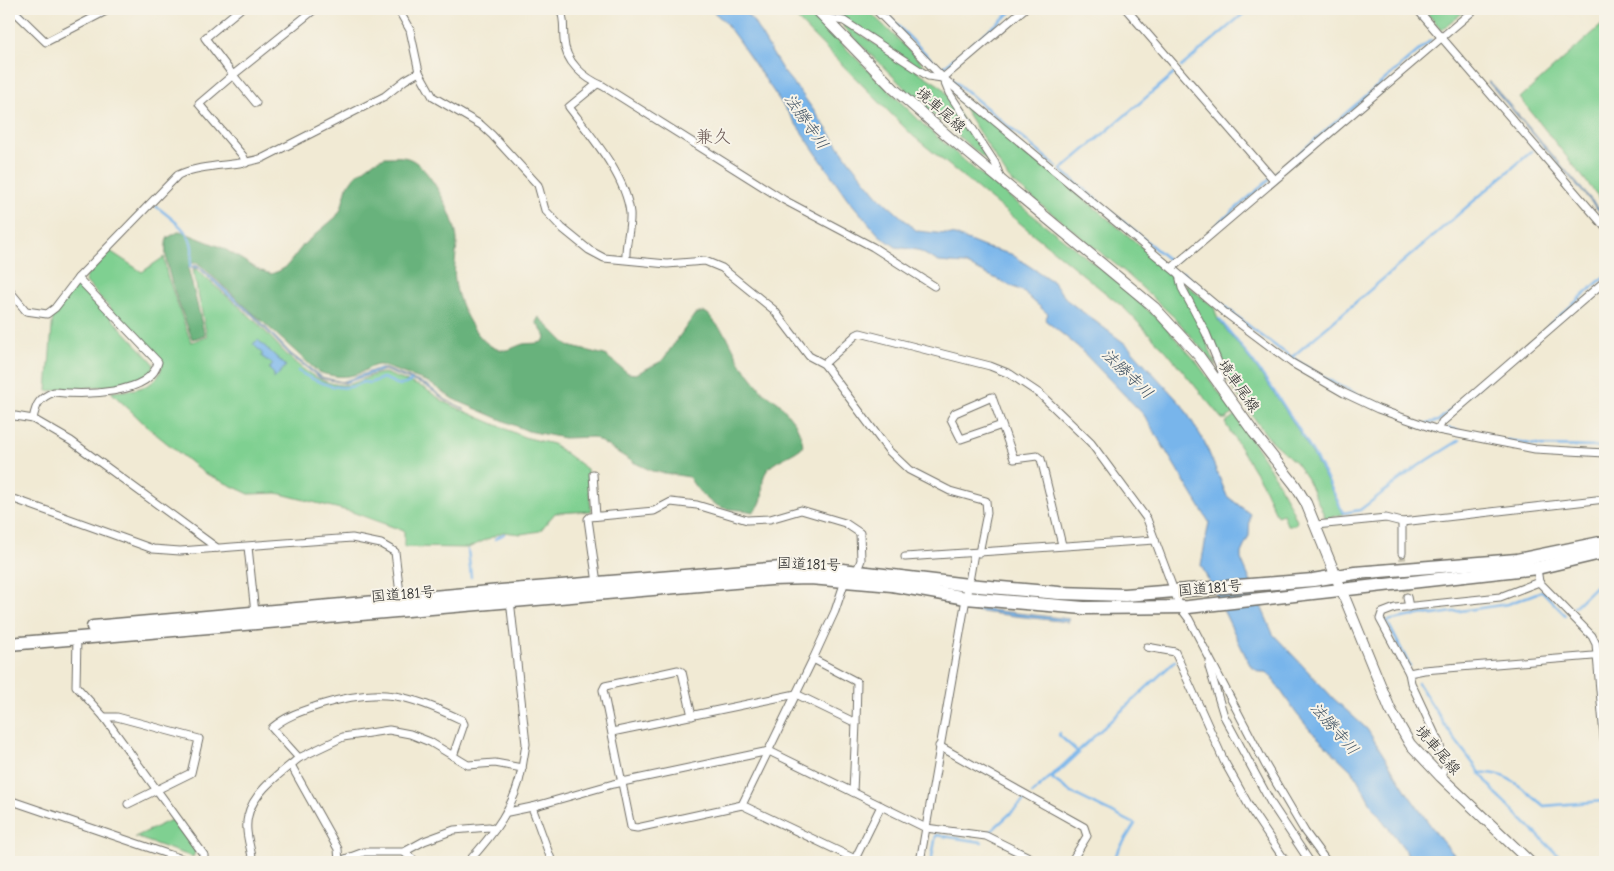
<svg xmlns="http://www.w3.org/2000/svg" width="1614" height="871" font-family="'Comic Neue','Klee One',sans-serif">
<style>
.green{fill:#7fd091;stroke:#557e5e}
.forest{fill:#67b27b;stroke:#496e53}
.water{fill:#78b5eb;stroke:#52708b}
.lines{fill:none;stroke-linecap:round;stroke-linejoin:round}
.stream{stroke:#78b5eb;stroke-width:2.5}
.minor-tunnel{stroke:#c9c4b2;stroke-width:7;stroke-dasharray:7 3.5;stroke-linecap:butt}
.minor-casing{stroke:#706e66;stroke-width:9}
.secondary-casing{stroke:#706e66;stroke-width:12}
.trunk-casing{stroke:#706e66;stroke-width:15}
.minor{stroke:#fff;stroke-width:7}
.secondary{stroke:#fff;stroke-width:10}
.trunk{stroke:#fff;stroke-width:12}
.labels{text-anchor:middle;stroke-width:4;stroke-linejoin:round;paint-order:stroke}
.street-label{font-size:15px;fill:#2b2b2b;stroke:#f7f3e8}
.water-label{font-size:16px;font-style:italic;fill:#425465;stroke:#f7f3e8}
.quarter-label{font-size:18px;fill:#6c5a56;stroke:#f7f3e8}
</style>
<rect width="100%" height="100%" fill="#f7f3e8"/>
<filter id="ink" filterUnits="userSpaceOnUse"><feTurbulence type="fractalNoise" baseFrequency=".02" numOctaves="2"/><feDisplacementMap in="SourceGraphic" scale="10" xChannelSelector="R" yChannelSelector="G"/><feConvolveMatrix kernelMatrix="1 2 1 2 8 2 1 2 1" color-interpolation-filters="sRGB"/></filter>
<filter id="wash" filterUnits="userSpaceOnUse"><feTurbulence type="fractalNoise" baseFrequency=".0096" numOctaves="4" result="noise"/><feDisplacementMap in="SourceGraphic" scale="20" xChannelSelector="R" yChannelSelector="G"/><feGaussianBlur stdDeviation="1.12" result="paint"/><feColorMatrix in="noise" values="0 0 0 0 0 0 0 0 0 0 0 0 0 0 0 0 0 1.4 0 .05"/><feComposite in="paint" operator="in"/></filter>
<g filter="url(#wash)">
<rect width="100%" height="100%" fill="#f1ead4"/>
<!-- green -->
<g class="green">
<path d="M787 9H806L926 127 974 169 1110 276 1161 322 1195 360 1234 413 1226 419H1222L1167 352 1124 308 912 135Z"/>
<path d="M829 9H867L931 72H927Z"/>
<path d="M1423 9H1467L1442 30Z"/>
<path d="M1605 22V205L1520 98Z"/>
<path d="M844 24 942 87 992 165 922 105 843 27Z"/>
<path d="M951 88 1173 273 1203 332 1216 366 1176 319 1125 272 1009 179Z"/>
<path d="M110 251 142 272 164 257 167 275 191 342 207 337 193 270 196 269C214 286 233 301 251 317 278 342 301 381 341 385 356 386 370 373 385 373L424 388 446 403 524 437 553 444 587 469 591 511 555 513 540 531 521 534 503 532 468 548 404 547V531L352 512 277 493 249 494 204 473 152 431 111 392C130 390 159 390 162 365L86 282V276Z"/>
<path d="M1184 283 1214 307 1218 320C1268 379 1310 443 1343 514L1326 519 1307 479 1296 463 1270 440 1232 387Z"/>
<path d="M76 286 82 287 152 361 154 365 151 374 131 384 47 391 53 314Z"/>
<path d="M1235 415C1257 448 1282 484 1297 521L1295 525H1287L1283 514 1277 516 1262 483 1225 423Z"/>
<path d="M173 819 196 850 193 857 135 837Z"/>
</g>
<!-- forest -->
<path class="forest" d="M385 157C395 157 405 155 414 161 432 172 456 219 457 240 457 254 453 267 455 281 457 303 478 348 502 350 509 351 516 346 523 344 530 343 536 344 542 342L546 337 536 322 539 317 568 346 605 355 628 373 636 374 662 361 695 314 704 312 708 314 728 338 741 364 763 392 779 403 795 423 801 436 803 445 801 448C790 457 773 460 766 472 758 485 769 500 753 512 745 510 738 510 729 509 711 507 697 491 689 477L652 471 633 462 593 437 564 438 528 431 453 399 428 382 380 365C373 365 368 369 362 372 347 379 333 377 318 372L198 263H192L188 268 205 336 192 339C183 312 160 265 167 238L180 231 223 248 259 270 271 274 279 271 286 267 304 244 336 217 341 209 347 187 355 176 375 161Z"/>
<!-- water -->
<g class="water">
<path d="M710 9H742L753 21 783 71 802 94 850 162 879 197 917 231 955 235 984 247 1011 254 1052 281 1068 301 1127 345 1182 405 1204 441 1227 496 1250 514 1249 536 1241 553V559L1273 634 1334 699 1367 729 1408 794 1441 840 1461 862H1409L1406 851 1374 809 1354 773 1310 730 1296 713 1270 675 1265 672H1259L1250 665 1201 565 1209 522 1144 415 1077 346 1045 320 1048 314 1022 291 965 264 939 262 917 250 896 247 879 235 847 198 738 40 724 21Z"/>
<path d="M1489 81 1605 216V218L1488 82Z"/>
<path d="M195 265 200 267 253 314 291 354 321 377 342 382 377 369H385L427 385 446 400 465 409 445 400 426 386 384 370 345 383 320 378 290 355 252 315 226 294 199 268H190Z"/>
<path d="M258 340 286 366 274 379V374L269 369 273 364 262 357V353L253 344Z"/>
<path d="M972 608 1069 619 1068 622 972 611Z"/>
</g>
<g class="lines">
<!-- stream -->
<g class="stream">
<path d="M17 9 32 24"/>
<path d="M881 9 941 69 1015 9"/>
<path d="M1181 67 1249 9"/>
<path d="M1176 72 1061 170 1170 261 1178 259"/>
<path d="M953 80 1057 167"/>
<path d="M1275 174 1431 40"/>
<path d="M156 206C168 216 190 230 192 247 193 253 191 261 190 267"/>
<path d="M1218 224 1269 180"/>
<path d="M1182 272C1227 308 1270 346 1320 375 1344 389 1370 400 1396 412"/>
<path d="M1219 319C1268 378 1312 443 1343 513L1360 510 1415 468 1460 440"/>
<path d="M1548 326 1605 276"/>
<path d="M1292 357 1532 151"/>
<path d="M298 371C316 382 343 395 363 382L370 383 383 378C395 381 398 390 411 381"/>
<path d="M1427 423 1438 421 1502 365"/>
<path d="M1449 428 1460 431"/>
<path d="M1507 440 1542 446 1605 447"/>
<path d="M495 539 504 534"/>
<path d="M468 550 471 577"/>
<path d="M1574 607 1605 577"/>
<path d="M1410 666 1387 621 1424 614 1433 615 1508 604 1542 591 1565 615"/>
<path d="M1418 683 1450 733 1497 795 1565 862"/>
<path d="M1060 733 1059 735 1079 753 1052 778 1054 780 1072 793 1135 824 1111 862"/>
<path d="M1479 773C1507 770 1524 790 1544 806L1603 801"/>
<path d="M1032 794 1175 661"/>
<path d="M989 833 1026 799"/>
<path d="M931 862 936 835 982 842"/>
</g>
</g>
</g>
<g filter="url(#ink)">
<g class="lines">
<!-- minor-tunnel -->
<path class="minor-tunnel" d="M1402 553 1407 597"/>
<defs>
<g id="minor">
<path d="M12 9 46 42 110 9"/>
<path d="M240 9 205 38 233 75 199 104 243 156 246 163"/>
<path d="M398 9 410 30 419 72 433 97 481 125 492 135 538 185 545 210 562 228 589 250 604 258 667 264 705 261 722 268 774 310 809 356 824 364 889 451 909 470 950 491 986 501 987 513 979 553"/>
<path d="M560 9C565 18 563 29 564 40 565 62 584 78 603 86L784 200 873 247 934 286"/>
<path d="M875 9 943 78 1224 312 1292 363 1344 393 1378 409 1438 430 1535 449 1605 453"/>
<path d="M1126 9 1274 180"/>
<path d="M1417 9 1605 227"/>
<path d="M826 18 844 21 928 76 942 78"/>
<path d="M943 78 1024 9"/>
<path d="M944 81 949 93 995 163 1001 179"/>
<path d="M597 84 569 107C591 136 626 176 630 213 631 229 625 243 626 259"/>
<path d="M256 103 233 75 315 9"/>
<path d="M1173 267 1475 9"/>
<path d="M1179 275 1182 288 1206 333 1222 372 1219 384"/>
<path d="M9 290 26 311 47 314 55 308 78 278"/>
<path d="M824 364 856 335 860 333 990 366 1010 374 1040 394 1091 443 1147 519 1180 607 1189 619 1265 764 1305 832 1327 862"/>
<path d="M9 415 33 419 71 441 217 548"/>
<path d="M33 419C36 404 39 398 54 392 81 395 151 396 158 362L78 278 178 175C204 163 236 167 263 158L385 96 405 80 419 72"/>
<path d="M1002 425 961 439 951 419 955 413 992 397 1014 459 1037 456 1041 459 1062 545"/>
<path d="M1438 430 1442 422 1605 281"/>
<path d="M593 474 596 516"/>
<path d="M9 499 17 500 153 549 180 551 352 538 381 544 395 552 401 602"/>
<path d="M1316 525 1386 518 1402 522 1605 499"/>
<path d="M248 547 255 613"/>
<path d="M1402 553V522"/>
<path d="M905 557 1155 540"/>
<path d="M1537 568 1539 582 1592 636 1596 644 1605 748"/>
<path d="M845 581 835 611 813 659 857 682 856 723"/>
<path d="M597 583 588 519 590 517 654 511 671 502 697 505 747 520 770 519 801 510 845 523 860 533 861 560 856 573"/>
<path d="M1407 597 1409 607"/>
<path d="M510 600 526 744 522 768"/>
<path d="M77 637 76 686 104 717 204 855V862"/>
<path d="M1147 647 1175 652 1224 761 1253 813 1286 862"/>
<path d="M813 659 742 805 855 859 881 806"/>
<path d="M1210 662 1209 667 1224 716 1271 803 1310 862"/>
<path d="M1409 673 1380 619 1382 613 1395 608 1500 597 1539 582"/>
<path d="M692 716 682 672 678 670 605 686 603 690 631 827 637 828 742 805"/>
<path d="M104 717H117L199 739 191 773 128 804"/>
<path d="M612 732 796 694 856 723 853 792"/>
<path d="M939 746 1084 827 1087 836 1071 862"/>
<path d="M299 758 343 737 389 730 410 734 430 742 468 765 495 763 522 768C516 805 493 835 468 862"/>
<path d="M291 765 338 849 339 862"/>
<path d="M1441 777 1446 766 1439 743 1411 683 1409 673 1424 670 1605 655"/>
<path d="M9 800 191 862"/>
<path d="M532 807 613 784 769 751 926 828 986 836 1039 862"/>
<path d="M508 812 532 807 552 862"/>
<path d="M404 852 416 862"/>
<path d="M253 862C251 848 244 831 248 816 253 792 281 773 299 758L272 728C286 716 302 711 320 705 380 686 406 694 462 720L464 724 453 756"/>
<path d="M337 862 364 852H404L424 841 454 830 489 827 495 829"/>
<path d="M920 862 974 553"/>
</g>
<path id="secondary" d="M816 9 894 89 949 137 1154 307 1199 356 1254 433 1295 485 1306 503 1390 709 1410 744 1441 777 1530 862"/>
<g id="trunk">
<path d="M93 627C327 606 560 585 794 567L842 570 968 585 1059 593 1125 595 1313 580 1355 573 1517 560 1605 542"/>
<path d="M9 644 771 579 810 578 892 585 966 598 1084 608 1188 607 1537 568 1605 552"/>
</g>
</defs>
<!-- minor casing -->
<use href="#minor" class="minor-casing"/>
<!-- secondary casing -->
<use href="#secondary" class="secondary-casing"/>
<!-- trunk casing -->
<use href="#trunk" class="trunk-casing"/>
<!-- minor -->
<use href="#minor" class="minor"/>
<!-- secondary -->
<use href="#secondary" class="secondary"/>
<!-- trunk -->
<use href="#trunk" class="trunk"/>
</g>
</g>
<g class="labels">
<!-- street labels -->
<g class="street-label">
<text transform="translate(941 110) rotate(41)" y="5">境車尾線</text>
<text transform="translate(1239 386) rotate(55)" y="5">境車尾線</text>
<text transform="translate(809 564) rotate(2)" y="5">国道181号</text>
<text transform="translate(1210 588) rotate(-5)" y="5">国道181号</text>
<text transform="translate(403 594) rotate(-5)" y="5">国道181号</text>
<text transform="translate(1438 750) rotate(49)" y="5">境車尾線</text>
</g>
<!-- water labels -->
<g class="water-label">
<text transform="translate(807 121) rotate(55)" y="6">法勝寺川</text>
<text transform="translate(1128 373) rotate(44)" y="6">法勝寺川</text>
<text transform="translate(1335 728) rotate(49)" y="6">法勝寺川</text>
</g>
<!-- quarter labels -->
<g class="quarter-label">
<text x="713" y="143">兼久</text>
</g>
</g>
<!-- margin -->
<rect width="1614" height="871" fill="none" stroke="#f7f3e8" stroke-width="30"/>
</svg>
